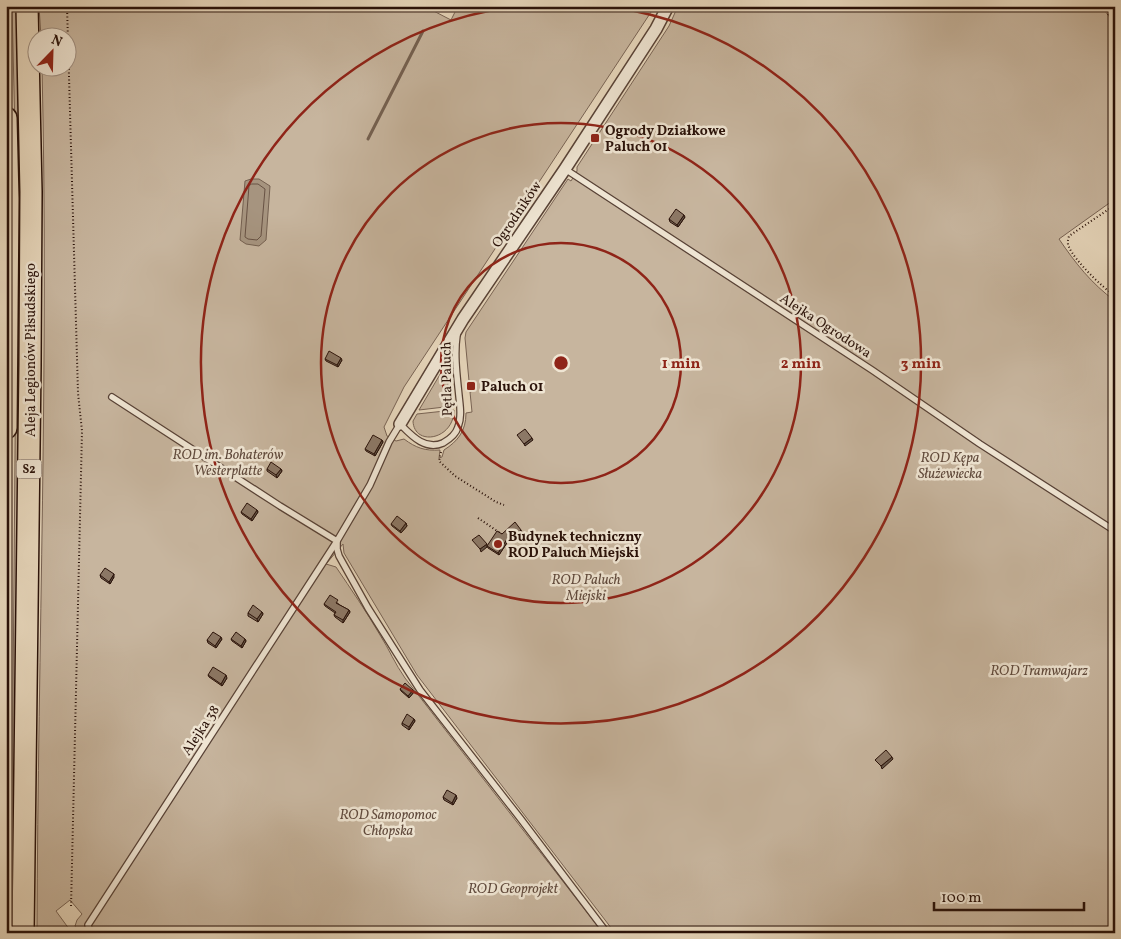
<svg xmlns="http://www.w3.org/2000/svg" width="1121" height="939" font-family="Vollkorn,serif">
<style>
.green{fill:#c7b59e;stroke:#786354}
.water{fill:#a6947f;stroke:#746050}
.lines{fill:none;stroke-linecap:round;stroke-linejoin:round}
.shore{stroke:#685244;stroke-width:1}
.stream{stroke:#746050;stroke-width:3}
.service-casing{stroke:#584236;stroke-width:8}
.minor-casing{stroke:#584236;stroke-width:14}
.motorway-casing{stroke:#291109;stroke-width:24}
.path{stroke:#291109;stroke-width:2;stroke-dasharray:1 2.5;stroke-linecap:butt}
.service{stroke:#efe5d3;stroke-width:5.5}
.minor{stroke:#efe5d3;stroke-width:11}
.motorway{stroke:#e7d7bc;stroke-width:21}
.wall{fill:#786758;stroke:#291109}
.shaded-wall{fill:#625447;stroke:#291109}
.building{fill:#8c7866;stroke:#291109}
.ring{fill:none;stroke:#8f2418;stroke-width:2.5}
.poi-dot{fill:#8f2418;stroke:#efe5d3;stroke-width:2}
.labels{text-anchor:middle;stroke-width:5;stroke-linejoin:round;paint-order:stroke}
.shield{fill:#efe5d3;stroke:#645146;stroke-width:1}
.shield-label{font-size:12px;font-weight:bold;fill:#291109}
.poi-label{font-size:14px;font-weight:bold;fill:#291109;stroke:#efe5d3;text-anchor:start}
.street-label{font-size:14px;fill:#291109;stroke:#efe5d3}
.park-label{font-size:14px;font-style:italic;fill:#604a3d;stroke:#efe5d3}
.centre{fill:#8f2418;stroke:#efe5d3;stroke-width:2.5}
.ring-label{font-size:15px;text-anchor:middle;font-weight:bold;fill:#8f2418;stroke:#efe5d3;stroke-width:5;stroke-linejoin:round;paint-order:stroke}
</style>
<rect width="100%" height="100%" fill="#e7d7bc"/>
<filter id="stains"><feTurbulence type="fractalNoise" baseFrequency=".004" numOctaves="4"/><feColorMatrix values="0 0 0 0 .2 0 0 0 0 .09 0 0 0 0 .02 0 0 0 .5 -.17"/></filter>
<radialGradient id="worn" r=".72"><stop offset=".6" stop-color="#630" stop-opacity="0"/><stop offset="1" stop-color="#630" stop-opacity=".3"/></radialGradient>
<!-- green -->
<g class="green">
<path d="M12 6H17L22 178 15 933H11L17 217Z"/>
<path d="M39 6H424L451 20 458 6H655L404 387 384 427 387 436 396 441 404 439C416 448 425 451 440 450L439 458 442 457 444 450C458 441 466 431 466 413L472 412 470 392 474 391 473 381H469L465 338 466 332 568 179 571 181 577 171V167L669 26 678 6H1101L1115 24V199L1059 239C1076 264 1091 283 1115 301V933H615L417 675 344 553 343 544 326 564 336 567C351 589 366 611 380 635 389 649 395 664 405 678L603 933H82L79 932 75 926 77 920 82 914 70 900 56 911 72 933H37C38 644 49 356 42 68H68V38L41 37Z"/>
<path d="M447 369H450C447 381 447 394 453 406L419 410 442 371Z"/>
<path d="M454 410C454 440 414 447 413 421L417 414Z"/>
</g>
<!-- water -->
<path class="water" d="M251 179H259L270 186 266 240 259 246 246 244 240 240 245 181Z"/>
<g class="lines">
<!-- shore -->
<path class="shore" d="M252 184H258L265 189 261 236 257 240 248 239 245 237 249 186Z"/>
<!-- stream -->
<path class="stream" d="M368 139 423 31"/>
<defs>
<g id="service">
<path d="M565 169 872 370 980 444 1115 531"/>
<path d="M457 335C454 355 457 376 459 396 460 406 462 417 458 427 456 434 450 439 443 443 425 451 411 435 400 424L389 442 370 485 337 541V549L339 556 368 608 420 690 520 818 607 933"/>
<path d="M90 933 88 925 337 541 280 506 112 397"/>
</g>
<path id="minor" d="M400 424 463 319 565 169 656 29 668 6"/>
<g id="motorway">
<path d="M6 118 8 199 6 428"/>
<path d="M23 933 30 365 31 192 27 6"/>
</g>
</defs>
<!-- service casing -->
<use href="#service" class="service-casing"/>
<!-- minor casing -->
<use href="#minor" class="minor-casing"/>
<!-- motorway casing -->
<use href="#motorway" class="motorway-casing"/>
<!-- path -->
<g class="path">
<path d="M67 6 78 393 82 431 71 907"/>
<path d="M1108 6 1115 17"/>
<path d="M1108 15 1111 10"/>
<path d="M1115 205 1069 236C1068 240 1067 243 1069 247 1074 260 1103 288 1115 296"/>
<path d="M441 452 439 461 455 476 496 502 504 505"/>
<path d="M478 518 503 535"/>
</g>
<!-- service -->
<use href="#service" class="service"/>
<!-- minor -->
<use href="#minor" class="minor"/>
<!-- motorway -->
<use href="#motorway" class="motorway"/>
</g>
<!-- wall -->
<g class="wall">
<path d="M685 217 678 227 670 222 669 219Z"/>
<path d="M325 359 342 360 338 367 326 361Z"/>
<path d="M382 440 383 442 375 456 366 451 365 449Z"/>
<path d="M267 469H281L282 471 277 478 267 471Z"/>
<path d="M257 510 258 512 252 521 242 514 241 512Z"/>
<path d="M406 523 407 526 401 533 392 526 391 524Z"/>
<path d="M522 532 515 539 512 535 499 555 488 548 487 546 502 534Z"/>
<path d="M100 575 114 577 110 584 101 578Z"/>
<path d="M338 603V604L349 610 350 612 343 623 335 617 334 615 335 613 325 606 324 604Z"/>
<path d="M262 612 263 614 258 622 248 616V613Z"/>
<path d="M222 639 216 648 208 643 207 640Z"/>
<path d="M231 639H245L246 641 242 648 232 641Z"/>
<path d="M208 675 227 678 222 686 209 677Z"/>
<path d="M400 689 414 692 409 698 401 691Z"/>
<path d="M414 719 415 721 409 730 402 725V723Z"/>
<path d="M443 797 457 798 453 805 444 800Z"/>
</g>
<!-- shaded-wall -->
<g class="shaded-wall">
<path d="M684 215 685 217 678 227 677 225Z"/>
<path d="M341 358 342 360 338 367 337 365Z"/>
<path d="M532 438 533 440 525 446 524 444Z"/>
<path d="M382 440 383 442 375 456 374 454Z"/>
<path d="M281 469 282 471 277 478 276 475Z"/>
<path d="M257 510 258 512 252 521 251 519Z"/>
<path d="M406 523 407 526 401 533 400 531Z"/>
<path d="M521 530 522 532 515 539 514 536Z"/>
<path d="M511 533 512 535 499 555 498 553Z"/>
<path d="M487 544V547L481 552 480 549Z"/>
<path d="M114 574V577L110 584 109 582Z"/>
<path d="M349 610 350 612 343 623V620Z"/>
<path d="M262 612 263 614 258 622 257 619Z"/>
<path d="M221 637 222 639 216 648 215 646Z"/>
<path d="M245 639 246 641 242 648 241 646Z"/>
<path d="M226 675 227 678 222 686 221 684Z"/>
<path d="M413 690 414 692 409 698 408 696Z"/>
<path d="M414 719 415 721 409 730V727Z"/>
<path d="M892 757 893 759 882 769 881 766Z"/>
<path d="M456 795 457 798 453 805 452 803Z"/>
</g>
<!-- building -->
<g class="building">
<path d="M676 209 684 215 677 225 669 219Z"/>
<path d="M329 351 341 358 337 365 325 359Z"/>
<path d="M525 429 532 438 524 444 517 435Z"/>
<path d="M373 435 382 440 374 454 365 449Z"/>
<path d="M271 462 281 469 276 475 267 469Z"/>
<path d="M247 503 257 510 251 519 241 512Z"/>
<path d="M397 516 406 523 400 531 391 524Z"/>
<path d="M515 522 521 530 514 536 511 533 498 553 487 546 497 531 502 534Z"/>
<path d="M479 535 487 544 480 549 472 540Z"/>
<path d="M105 568 114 574 109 582 100 575Z"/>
<path d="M330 595 338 600 336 603 349 610 343 620 334 615 336 612 324 604Z"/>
<path d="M253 605 262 612 257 619 248 613Z"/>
<path d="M213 632 221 637 215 646 207 640Z"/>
<path d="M236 632 245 639 241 646 231 639Z"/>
<path d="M213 667 226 675 221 684 208 675Z"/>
<path d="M405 683 413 690 408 696 400 689Z"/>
<path d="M407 714 414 719 409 727 402 723Z"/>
<path d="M886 750 892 757 881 766 875 760Z"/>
<path d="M447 790 456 795 452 803 443 797Z"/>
</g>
<!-- distance rings -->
<g class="ring">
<circle cx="561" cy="363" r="120"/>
<circle cx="561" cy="363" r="240"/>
<path d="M611 7A360 360 0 1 1 511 7"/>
</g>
<!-- markers -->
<g class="poi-dot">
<rect x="590" y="133" width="10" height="10" rx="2.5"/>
<rect x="466" y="381" width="10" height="10" rx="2.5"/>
<circle cx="498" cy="544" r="5"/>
</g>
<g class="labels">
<!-- shield labels -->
<rect class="shield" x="16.5" y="459.5" width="25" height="19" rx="4"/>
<g class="shield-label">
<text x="29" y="473">S2</text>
</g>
<!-- poi labels -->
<g class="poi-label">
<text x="605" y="135">Ogrody Działkowe<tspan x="605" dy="16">Paluch 01</tspan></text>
<text x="481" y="391">Paluch 01</text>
<text x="508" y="541">Budynek techniczny<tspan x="508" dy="16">ROD Paluch Miejski</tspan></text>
</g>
<!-- street labels -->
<g class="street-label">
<text transform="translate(516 214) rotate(-56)" y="5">Ogrodników</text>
<text transform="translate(826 325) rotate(33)" y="5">Alejka Ogrodowa</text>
<text transform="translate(30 350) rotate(-90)" y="5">Aleja Legionów Piłsudskiego</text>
<text transform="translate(446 379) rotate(-91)" y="5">Pętla Paluch</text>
<text transform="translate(200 730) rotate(-57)" y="5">Alejka 38</text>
</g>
<!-- park labels -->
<g class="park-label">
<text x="228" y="459">ROD im. Bohaterów<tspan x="228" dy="16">Westerplatte</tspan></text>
<text x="950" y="462">ROD Kępa<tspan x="950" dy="16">Służewiecka</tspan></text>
<text x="586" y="584">ROD Paluch<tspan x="586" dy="16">Miejski</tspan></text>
<text x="1039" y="675">ROD Tramwajarz</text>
<text x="388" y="819">ROD Samopomoc<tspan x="388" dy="16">Chłopska</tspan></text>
<text x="513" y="893">ROD Geoprojekt</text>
</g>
</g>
<circle cx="561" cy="363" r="8" class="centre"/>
<g class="ring-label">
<text x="681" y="368">1 min</text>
<text x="801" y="368">2 min</text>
<text x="921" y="368">3 min</text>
</g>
<!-- margin -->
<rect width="1121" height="939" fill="none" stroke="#e7d7bc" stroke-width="25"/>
<rect x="8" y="8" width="1106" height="924" fill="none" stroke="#291109" stroke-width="2.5"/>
<rect x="12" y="12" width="1096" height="914" fill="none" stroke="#291109"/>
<!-- north arrow -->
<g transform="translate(52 52) rotate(23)"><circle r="24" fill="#efe5d3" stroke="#a09082"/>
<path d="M0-4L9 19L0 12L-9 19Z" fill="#8f2418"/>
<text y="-8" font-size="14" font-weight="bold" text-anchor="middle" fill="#291109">N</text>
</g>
<!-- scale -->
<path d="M934 902v8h150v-8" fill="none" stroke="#291109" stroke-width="2.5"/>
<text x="941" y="902" font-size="15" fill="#291109" stroke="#efe5d3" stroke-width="4" paint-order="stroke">100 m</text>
<rect width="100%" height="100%" filter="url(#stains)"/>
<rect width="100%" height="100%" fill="url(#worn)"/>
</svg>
